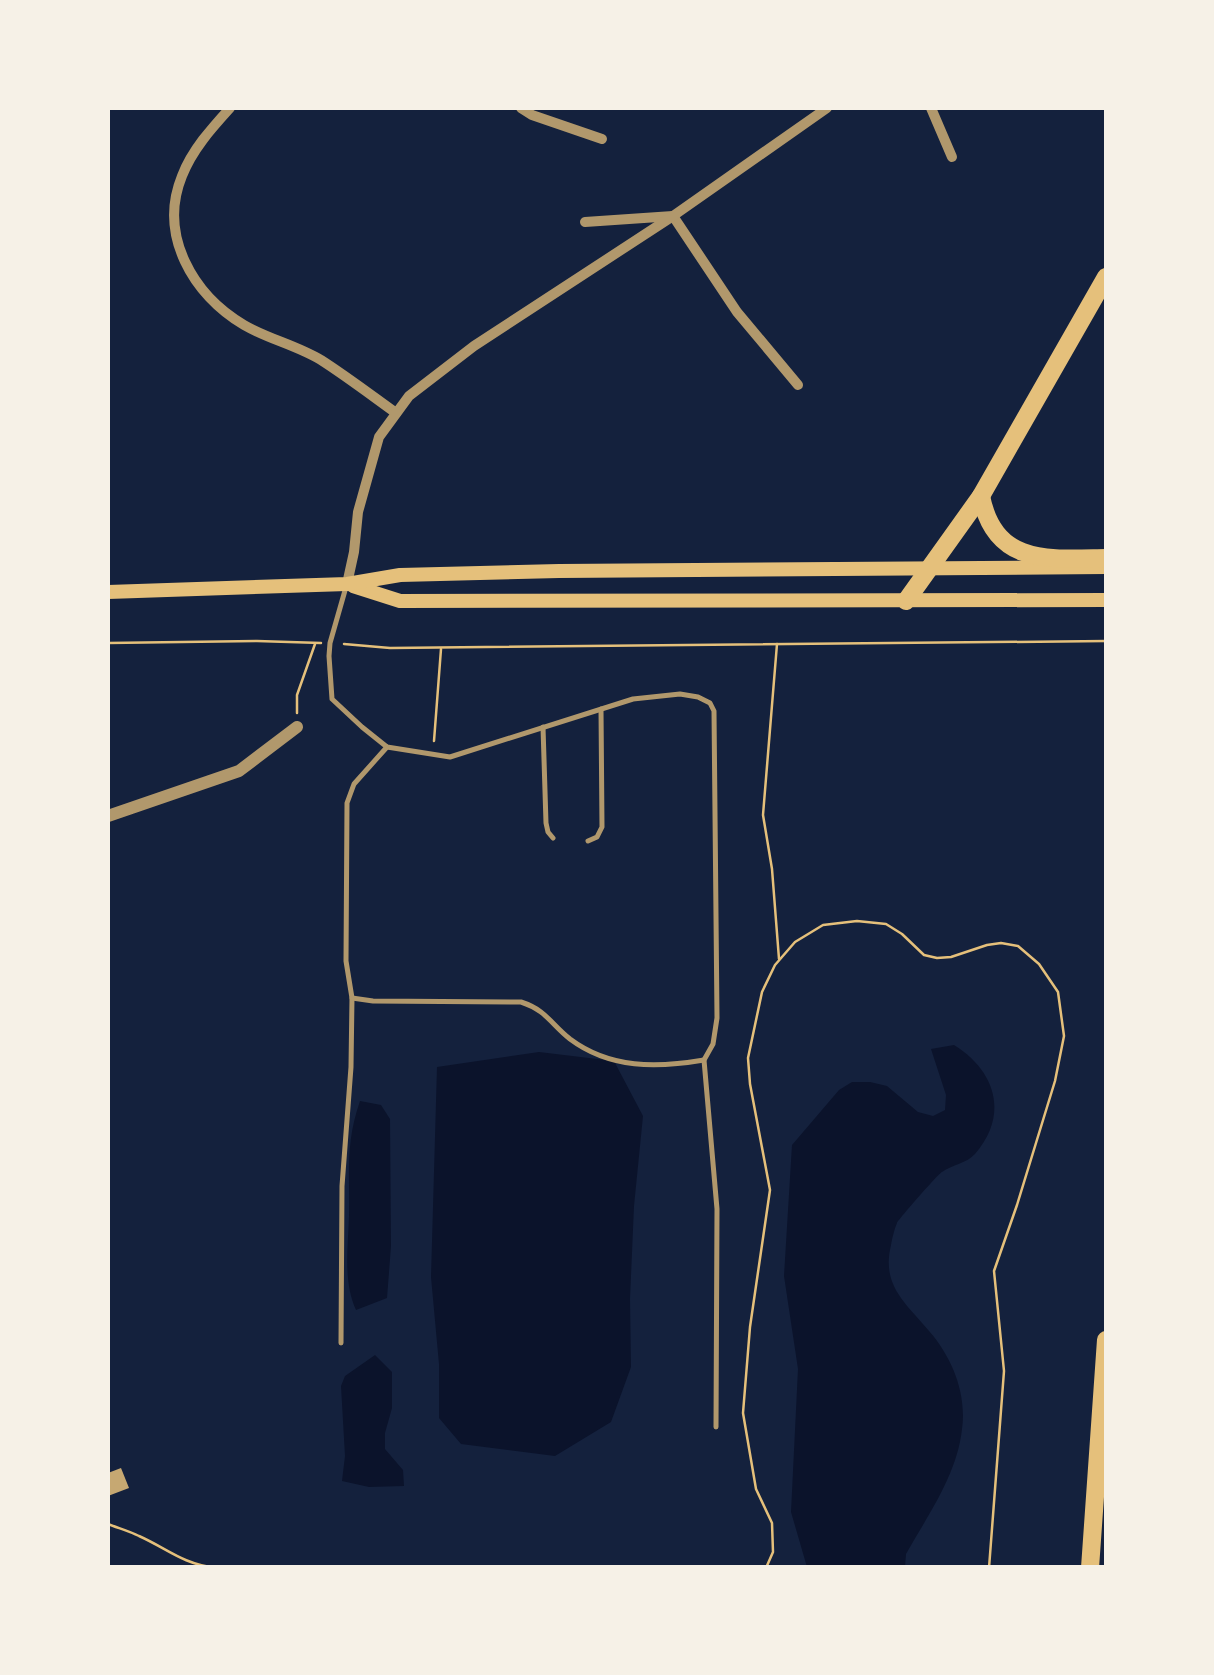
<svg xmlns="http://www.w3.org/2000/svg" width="1214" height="1675" font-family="Cabin,sans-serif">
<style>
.water{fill:#0b132b}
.building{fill:#c6a872}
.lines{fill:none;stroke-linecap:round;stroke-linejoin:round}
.path{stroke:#e5c07b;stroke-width:2.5}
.service{stroke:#b1986c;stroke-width:5}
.minor{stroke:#b1986c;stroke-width:10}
.tertiary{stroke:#b1986c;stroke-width:12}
.secondary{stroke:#e5c07b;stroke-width:14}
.motorway{stroke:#e5c07b;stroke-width:18}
</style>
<rect width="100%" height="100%" fill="#14213d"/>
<!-- water -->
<g class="water">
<path d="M954 1045C996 1071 1009 1115 975 1154 967 1163 952 1165 942 1172 938 1174 899 1219 897 1223 894 1230 892 1239 891 1245 881 1286 906 1303 929 1331 952 1357 967 1394 962 1429 957 1475 928 1515 906 1554L905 1567H807L791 1512 798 1369 784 1276 792 1145 839 1090 852 1082H870L887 1086 918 1112 933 1116 945 1110 946 1095 931 1049Z"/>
<path d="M539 1052 614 1061 643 1116 634 1206 630 1299 631 1367 611 1422 555 1456 461 1444 439 1418V1364L431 1277 437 1067Z"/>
<path d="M360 1101 381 1105 390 1119 391 1246 387 1298 356 1310C343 1281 348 1248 349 1217 350 1173 345 1144 360 1101Z"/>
<path d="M375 1355 392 1372V1408L385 1433V1449L403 1470 404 1486 369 1487 342 1481 345 1456 341 1386 345 1376Z"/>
</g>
<!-- building -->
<path class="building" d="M121 1468 129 1488 108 1496V1473Z"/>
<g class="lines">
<!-- path -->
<g class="path">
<path d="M108 643 257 641 321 643"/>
<path d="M344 644 390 648 1106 641"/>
<path d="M777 644 763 815 772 869 779 959"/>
<path d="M297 713V695L315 644"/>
<path d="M434 741 441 649"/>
<path d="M108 1524C118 1528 129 1531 139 1536 168 1549 181 1563 215 1568"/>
<path d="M766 1568 773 1552 772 1523 756 1489 743 1413 750 1327 770 1190 750 1084 748 1058 762 992 775 965 795 942 823 925 857 921 886 924 902 934 924 955 937 958 951 957 987 945 1001 943 1018 946 1039 964 1058 992 1064 1036 1055 1081 1017 1205 994 1271 1004 1371 989 1568"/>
</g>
<!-- service -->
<g class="service">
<path d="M346 587 330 643 329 656 332 699 362 727 387 747 450 757 633 699 680 694 698 697 710 703 714 711 717 1018 713 1044 704 1060 717 1209 716 1427"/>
<path d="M543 727 546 823 548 832 553 838"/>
<path d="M588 841 597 837 602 827 601 709"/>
<path d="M352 998 373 1001 521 1002C546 1010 551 1024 570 1039 610 1069 657 1068 704 1060"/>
<path d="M341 1343 342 1186 351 1067 352 998 346 961 347 803 354 784 387 747"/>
</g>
<!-- minor -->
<g class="minor">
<path d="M230 108C211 129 192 150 182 176 158 235 193 295 244 325 268 339 296 345 321 360 346 376 371 395 396 413"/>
<path d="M521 108 532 115 602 139"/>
<path d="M931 108 952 157"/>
<path d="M585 222 673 216 737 312 798 385"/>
<path d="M347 584 354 552 358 512 379 437 409 396 474 346 673 216 827 108"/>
</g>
<!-- tertiary -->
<path class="tertiary" d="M108 816 239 771 297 727"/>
<!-- secondary -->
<g class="secondary">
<path d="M353 586 400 601 1106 600"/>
<path d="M108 592 347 584 400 575 559 571 1106 567"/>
</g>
<!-- motorway -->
<g class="motorway">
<path d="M981 496C995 566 1049 559 1106 558"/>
<path d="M906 601 981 496 1106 277"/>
<path d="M1090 1568 1106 1340"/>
</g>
</g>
<!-- border -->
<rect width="1214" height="1675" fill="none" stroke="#f6f1e7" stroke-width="220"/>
</svg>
